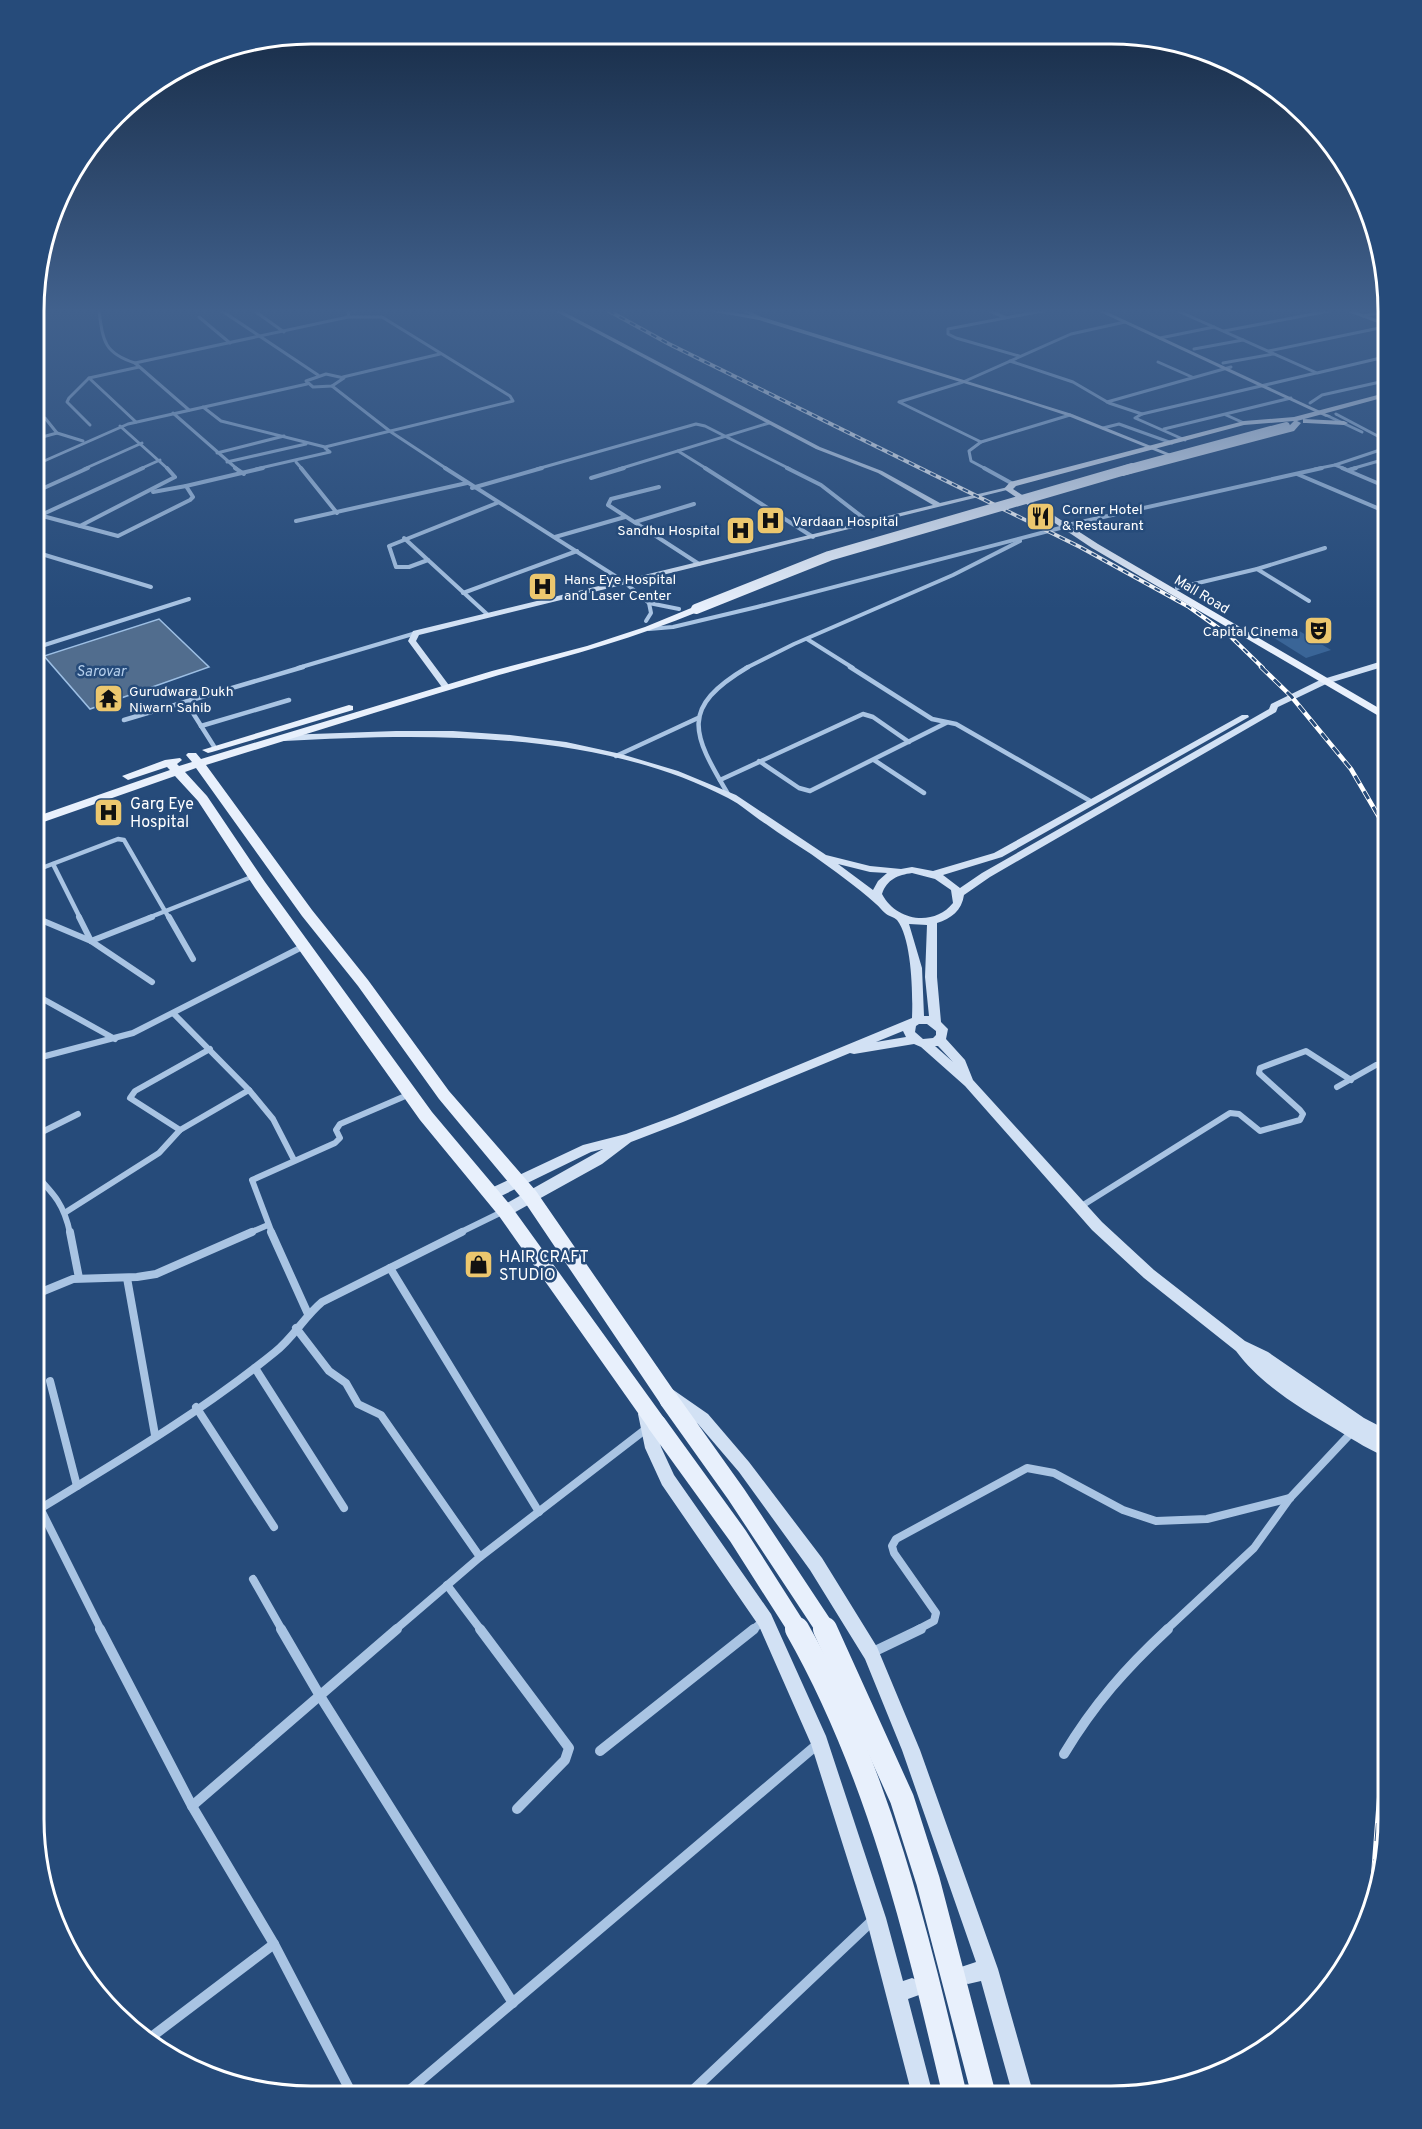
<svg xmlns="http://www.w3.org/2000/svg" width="1422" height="2129" font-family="Overpass,sans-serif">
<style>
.green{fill:#3a6597}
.water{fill:#516d8e;stroke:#9dbfe4;stroke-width:1.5}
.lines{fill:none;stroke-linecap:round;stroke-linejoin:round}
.street-far5{stroke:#a9c4e3;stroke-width:3}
.street-far4{stroke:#a9c4e3;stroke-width:4}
.street-far3{stroke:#a9c4e3;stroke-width:4.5}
.street-far2{stroke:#a9c4e3;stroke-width:6}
.street-far1{stroke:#a9c4e3;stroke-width:8}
.street{stroke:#a9c4e3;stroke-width:10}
.secondary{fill:#d2e1f4;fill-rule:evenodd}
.primary{fill:#e8f0fc;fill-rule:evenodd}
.rail-far2-casing{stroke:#fff;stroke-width:4}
.rail-far1-casing{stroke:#fff;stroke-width:4.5}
.rail-casing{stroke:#fff;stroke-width:8}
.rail-far2{stroke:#264b7a;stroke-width:2;stroke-dasharray:6;stroke-linecap:butt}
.rail-far1{stroke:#264b7a;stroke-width:3;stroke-dasharray:9;stroke-linecap:butt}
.rail{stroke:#264b7a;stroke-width:6;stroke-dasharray:18;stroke-linecap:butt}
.primary-bridge-far3{stroke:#e8f0fc;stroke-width:8}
.primary-bridge-far2{stroke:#e8f0fc;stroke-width:10}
.primary-bridge-far1{stroke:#e8f0fc;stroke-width:19}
.primary-bridge{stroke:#e8f0fc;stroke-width:24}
.labels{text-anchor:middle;stroke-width:5;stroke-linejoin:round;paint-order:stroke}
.far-poi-label{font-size:14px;fill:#fff;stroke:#264b7a;text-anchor:start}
.far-street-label{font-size:14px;fill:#fff;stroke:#264b7a}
.far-water-label{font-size:15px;font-style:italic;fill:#b4ceeb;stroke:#264b7a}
.poi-label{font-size:16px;fill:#fff;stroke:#264b7a;text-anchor:start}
.rim{fill:none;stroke:#fff;stroke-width:3}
</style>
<rect width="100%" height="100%" fill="#264b7a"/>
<!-- green -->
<path class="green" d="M1296 629 1331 650 1306 658 1271 636Z"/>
<!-- water -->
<path class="water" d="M159 619 209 667 90 709 44 656Z"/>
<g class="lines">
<!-- street-far5 -->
<g class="street-far5">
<path d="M99 311C103 341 104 353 135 363"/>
<path d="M222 311 318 375"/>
<path d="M746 311 760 318"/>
<path d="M990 311 1004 317"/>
<path d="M1178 311 1317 373 1389 356"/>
<path d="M1350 311 1388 325"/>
<path d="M256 312 284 332"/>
<path d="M1363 316 1389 311"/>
<path d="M199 317 230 343"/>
<path d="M1224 331 1329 311"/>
<path d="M1160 338 1214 327"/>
<path d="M1194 349 1243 340"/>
<path d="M1269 351 1389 326"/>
<path d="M1019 356 956 338 948 334V329L1042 311"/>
<path d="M1010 361 1073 382 1109 403 1142 414 1135 418 1185 440"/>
<path d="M1158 362 1192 377"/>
<path d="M1223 363 1273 354"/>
<path d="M326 374 344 378 332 386 313 387 306 381Z"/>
<path d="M343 377 440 354"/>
<path d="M89 378 136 422"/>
<path d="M332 386 391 432 447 469"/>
<path d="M1107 402 1231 367"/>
<path d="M1310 403 1322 395 1389 380"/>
<path d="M203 407 221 421 325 447 513 401 510 396 382 317H348L349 311"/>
<path d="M189 410 135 363 348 317"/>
<path d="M173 413 237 469"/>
<path d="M1142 414 1316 373"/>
<path d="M1336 414 1389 442"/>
<path d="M1226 415 1244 423"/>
<path d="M1328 416 1362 432"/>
<path d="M45 418 57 433"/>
<path d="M90 425 67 402 69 398 89 378 139 367"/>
<path d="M120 426 168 469"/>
<path d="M1103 428 1119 424 1172 443"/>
<path d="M1164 429 1291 398"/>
<path d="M35 439 57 433 83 441"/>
<path d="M981 442 1070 415"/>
<path d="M678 451 707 469"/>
<path d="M217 453 284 436"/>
<path d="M227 462 306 444"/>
<path d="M296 462 302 469"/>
<path d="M1377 462 1389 468"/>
<path d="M35 465 128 424 307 384"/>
<path d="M84 469 142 443"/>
<path d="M140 469 160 460"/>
<path d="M256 469 330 452 325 448"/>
<path d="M537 469 696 424 705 426 790 469"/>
<path d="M619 469 769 423"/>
<path d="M986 469 971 461 969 451 981 442 899 402 963 382 1071 334 1125 322"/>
<path d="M1315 469 1335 465"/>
<path d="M1345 469 1335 465 1389 447"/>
<path d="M1351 469 1389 458"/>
</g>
<!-- street-far4 -->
<g class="street-far4">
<path d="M235 468 244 474"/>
<path d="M301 468 337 513"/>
<path d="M445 468 623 581 649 603 679 609"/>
<path d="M705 468 813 537"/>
<path d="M787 468 821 485 870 523"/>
<path d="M984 468 1013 484"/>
<path d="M1342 468 1389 488"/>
<path d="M1349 470 1356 468"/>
<path d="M1297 474 1389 513"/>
<path d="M591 478 624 468"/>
<path d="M659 487 611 499 608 505 699 564"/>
<path d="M472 488 542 468"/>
<path d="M35 492 88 468"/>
<path d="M153 492 186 486"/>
<path d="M35 514 118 536 190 500 193 497 186 486 263 468"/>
<path d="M41 515 143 468"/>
<path d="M296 521 467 483"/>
<path d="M635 522 694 504"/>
<path d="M1072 524 1322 468"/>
<path d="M80 526 175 477 167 468"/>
<path d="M555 537 625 517"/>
<path d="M404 538 488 615"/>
<path d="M35 552 151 587"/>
<path d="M428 560 409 567H396L389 546 497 503"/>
<path d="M1257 569 1309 601"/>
<path d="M1177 588 1257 569 1325 548"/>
<path d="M463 593 577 551"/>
<path d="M646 621 651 613 649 603"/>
<path d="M649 629 673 627 757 607 1064 527"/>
<path d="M807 639 853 668"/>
<path d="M35 648 189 599"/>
<path d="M298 668 416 633"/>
<path d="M746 668 794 644 953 575 1020 541"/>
</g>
<!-- street-far3 -->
<g class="street-far3">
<path d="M850 667 932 719 956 724 1092 802"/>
<path d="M186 702 215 748"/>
<path d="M124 720 303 667"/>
<path d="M201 726 289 700"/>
<path d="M616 756 698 718"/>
<path d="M874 760 924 793"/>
<path d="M759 761 799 788 810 791 946 723"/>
<path d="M720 780 863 714 873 717 909 742"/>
<path d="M728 794C692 733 679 708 748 667"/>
<path d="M53 864 80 918"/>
<path d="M34 871 118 839 124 840 169 918"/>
<path d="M34 917 37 918"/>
<path d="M148 918 254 876"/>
</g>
<!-- street-far2 -->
<g class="street-far2">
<path d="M34 917 91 941 152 982"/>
<path d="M79 917 91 941"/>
<path d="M169 917 193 959"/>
<path d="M91 941 152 917"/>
<path d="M34 994 115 1039"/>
<path d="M174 1014 249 1090"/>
<path d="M34 1059 133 1033 304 946"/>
<path d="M1337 1087 1376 1065 1389 1063"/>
<path d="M180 1130 130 1098 135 1091 210 1049"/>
<path d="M34 1136 78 1114"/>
<path d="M34 1173C54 1194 64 1204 70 1233"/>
<path d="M1080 1207 1230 1113 1239 1114 1260 1131 1300 1120 1303 1114 1300 1110 1259 1073 1260 1068 1306 1051 1351 1080"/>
<path d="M66 1212 159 1153 180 1130 249 1090 273 1119 294 1160"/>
<path d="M249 1233 268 1225"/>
<path d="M272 1233 252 1180 335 1143 340 1138 336 1130 340 1124 410 1094"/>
<path d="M459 1233 504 1211"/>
</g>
<!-- street-far1 -->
<g class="street-far1">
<path d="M70 1232 79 1278"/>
<path d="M271 1232 308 1314"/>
<path d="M390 1268 539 1512"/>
<path d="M127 1278 155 1435"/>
<path d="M34 1295 73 1279 137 1277 156 1274 252 1232"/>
<path d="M296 1328 329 1371 346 1383 358 1404 381 1415 480 1557"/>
<path d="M255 1368 344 1508"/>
<path d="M50 1381 77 1486"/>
<path d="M196 1407 274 1527"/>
<path d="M40 1508 101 1630"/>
<path d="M33 1513C115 1463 200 1413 275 1352 293 1338 304 1317 322 1302L462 1232"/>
<path d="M253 1579 282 1630"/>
<path d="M447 1585 481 1630"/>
<path d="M395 1630 480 1557 646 1429"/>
<path d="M752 1630 764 1621"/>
<path d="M917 1630 934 1621 936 1613 894 1553 892 1546 896 1539 1027 1468 1054 1473 1123 1510 1156 1521 1207 1519 1290 1498"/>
<path d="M1166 1630 1254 1548 1290 1498 1352 1432"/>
</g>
<!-- street -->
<g class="street">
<path d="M100 1629 192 1806 274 1944 352 2094"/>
<path d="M281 1629 320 1696 513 2003"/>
<path d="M480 1629 569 1748 565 1760 517 1809"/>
<path d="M873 1652 921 1629"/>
<path d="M600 1751 754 1629"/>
<path d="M1064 1754C1094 1704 1126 1668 1168 1629"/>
<path d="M192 1806 397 1629"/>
<path d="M146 2041 274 1944"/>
<path d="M405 2094 819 1743"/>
<path d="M688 2095 873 1920"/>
</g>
<!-- secondary -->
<g class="secondary">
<path d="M555 311H562L820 447 882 471 940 503 1008 487 1011 489 419 635 416 641 451 688 444 690 408 641 413 631 933 505 878 473 816 449Z"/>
<path d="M709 311H722L762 317 1072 414 1183 459 1178 460 1068 416 1019 400 759 320Z"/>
<path d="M1098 311H1105L1331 416 1326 417Z"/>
<path d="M1389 659V665L1326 684 1278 707 1276 712 990 877 964 895C962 910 951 919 937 923V977L941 1022 948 1029 946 1039 965 1060 973 1080 1102 1222 1154 1270 1245 1341 1268 1352 1364 1418 1389 1431V1458C1371 1451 1355 1441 1339 1431 1302 1409 1262 1386 1236 1351L1144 1278 1092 1230 965 1086 921 1047 914 1044 854 1054 850 1053 683 1122 631 1142 602 1164 510 1215 505 1216 500 1215 498 1211 500 1207 603 1149 591 1152 497 1198 492 1199 487 1198 485 1194 487 1190 583 1145 626 1134 675 1116 912 1018C913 994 912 939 897 920 894 917 888 916 885 913 882 911 879 906 876 904 856 886 833 870 811 854 796 844 781 835 766 824 753 816 742 805 728 798 598 730 427 733 284 741L279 738 284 735 396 731H453L510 735 566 742 621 754 678 771 736 795 826 855 870 866 901 869 912 867 933 871 994 853 1242 715H1248L1249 717 1002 857 943 875 960 888 982 873 1269 709 1271 704 1320 680ZM838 864 870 872 887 873 878 881 873 890ZM912 873 935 879 951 890 953 903C934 927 896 921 882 894 887 879 898 875 912 873ZM909 924 927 925 925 977 929 1016H924L922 968ZM919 1024H927L936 1031V1035L933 1038 923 1039 915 1032 916 1026ZM903 1031 906 1037 876 1042ZM935 1046H938L953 1062Z"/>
<path d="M672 1389 708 1414 749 1462 822 1558 877 1647 920 1750 998 1969 1034 2096H1013L981 1981 968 1984 961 1981 958 1974 961 1967 976 1962 902 1750 865 1659 810 1570 739 1472 698 1424 667 1401 665 1396 667 1391Z"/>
<path d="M646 1407 651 1409 654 1414 661 1447 674 1475 771 1614 826 1736 886 1918 903 1981 912 1978 919 1981 922 1988 919 1995 908 1999 933 2095H912L866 1918 811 1744 759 1626 662 1485 645 1448 638 1414 641 1409Z"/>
</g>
<!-- primary -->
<g class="primary">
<path d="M1389 392V396L1297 421 1301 423 1294 431 1123 476 1116 474 1288 427 1294 421 1244 425 1016 486 1013 489 1098 544 1389 714V722L1092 548 1004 489 1010 482 1244 421 1294 417Z"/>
<path d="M1303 419 1344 421 1348 423 1344 425 1306 423H1303Z"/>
<path d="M696 606 700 607V611C633 639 568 656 499 675 401 704 304 735 206 765L312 910 368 980 449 1091 536 1191 676 1394 678 1400 676 1406 669 1409 662 1406 524 1201 439 1099 358 986 302 916 196 768 185 772 207 796 265 882 432 1112 511 1206 664 1418 666 1424 664 1430 657 1433 650 1430 499 1216 420 1120 255 888 198 801 175 776 35 825V817L170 770 167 767 128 780 122 776 165 760 180 758 182 760 177 764 179 766 192 762 186 755 188 753H196L201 759 492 671 587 646 645 627Z"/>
<path d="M349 705 353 706V710L212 752 208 753 202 750Z"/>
</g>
<defs>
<path id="rail-far2" d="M609 311 669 344 1080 547 1189 607 1231 637 1263 668"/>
<path id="rail-far1" d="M1261 667 1291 696 1351 769 1389 834"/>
<path id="rail" d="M1372 1913 1388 1707"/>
</defs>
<!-- rail-far2 casing -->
<use href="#rail-far2" class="rail-far2-casing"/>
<!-- rail-far1 casing -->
<use href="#rail-far1" class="rail-far1-casing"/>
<!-- rail casing -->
<use href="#rail" class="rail-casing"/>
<!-- rail-far2 -->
<use href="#rail-far2" class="rail-far2"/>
<!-- rail-far1 -->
<use href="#rail-far1" class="rail-far1"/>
<!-- rail -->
<use href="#rail" class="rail"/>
<!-- primary-bridge-far3 -->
<path class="primary-bridge-far3" d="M1126 469 1286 426"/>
<!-- primary-bridge-far2 -->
<path class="primary-bridge-far2" d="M696 609 829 556 1132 468"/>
<!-- primary-bridge-far1 -->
<g class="primary-bridge-far1">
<path d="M669 1400 736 1494 826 1630"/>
<path d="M657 1424 738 1536 798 1630"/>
</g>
<!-- primary-bridge -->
<g class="primary-bridge">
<path d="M797 1629C879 1773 917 1935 955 2096"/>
<path d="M825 1629 902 1799 928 1881 984 2096"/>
</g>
</g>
<!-- sky -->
<linearGradient id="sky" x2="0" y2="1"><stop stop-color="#152943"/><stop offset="0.51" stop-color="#41618d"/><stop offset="1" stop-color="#41618d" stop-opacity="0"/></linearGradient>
<rect width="1422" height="609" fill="url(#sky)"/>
<!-- icons -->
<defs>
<symbol id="restaurant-square" viewBox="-11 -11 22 22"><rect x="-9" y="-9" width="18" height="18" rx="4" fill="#ecc76e" stroke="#264b7a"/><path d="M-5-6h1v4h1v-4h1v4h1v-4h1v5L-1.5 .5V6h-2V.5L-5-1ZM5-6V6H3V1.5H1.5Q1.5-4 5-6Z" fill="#111"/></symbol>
<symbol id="hospital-square" viewBox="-11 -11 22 22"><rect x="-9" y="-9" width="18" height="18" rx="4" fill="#ecc76e" stroke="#264b7a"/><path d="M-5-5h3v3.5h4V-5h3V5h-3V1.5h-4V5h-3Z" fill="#111"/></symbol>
<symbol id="theatre-square" viewBox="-11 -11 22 22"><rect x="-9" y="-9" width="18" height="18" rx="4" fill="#ecc76e" stroke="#264b7a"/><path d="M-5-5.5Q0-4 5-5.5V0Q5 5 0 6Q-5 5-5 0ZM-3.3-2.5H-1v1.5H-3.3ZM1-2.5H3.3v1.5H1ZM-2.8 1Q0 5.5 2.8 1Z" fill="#111"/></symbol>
<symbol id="temple-square" viewBox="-11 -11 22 22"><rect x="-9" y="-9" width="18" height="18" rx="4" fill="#ecc76e" stroke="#264b7a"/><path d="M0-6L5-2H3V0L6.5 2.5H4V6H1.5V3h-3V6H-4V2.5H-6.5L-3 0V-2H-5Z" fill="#111"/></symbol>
<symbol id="shop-square" viewBox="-11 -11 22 22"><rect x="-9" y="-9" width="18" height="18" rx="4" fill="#ecc76e" stroke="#264b7a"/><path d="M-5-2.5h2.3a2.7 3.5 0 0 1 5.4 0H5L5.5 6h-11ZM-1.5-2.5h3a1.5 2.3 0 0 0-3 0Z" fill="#111"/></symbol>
</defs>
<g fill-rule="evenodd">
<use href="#restaurant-square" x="1024" y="500" width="33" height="33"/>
<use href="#hospital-square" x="754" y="504" width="33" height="33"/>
<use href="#hospital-square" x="724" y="514" width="33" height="33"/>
<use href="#hospital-square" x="526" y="570" width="33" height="33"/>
<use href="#theatre-square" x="1302" y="614" width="33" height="33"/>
<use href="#temple-square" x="92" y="682" width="33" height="33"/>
<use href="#hospital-square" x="92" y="796" width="33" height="33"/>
<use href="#shop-square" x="462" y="1248" width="33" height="33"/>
</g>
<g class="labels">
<!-- far-poi labels -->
<g class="far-poi-label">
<text x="1062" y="514">Corner Hotel<tspan x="1062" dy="16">&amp; Restaurant</tspan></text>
<text x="792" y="526">Vardaan Hospital</text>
<text x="720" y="535" text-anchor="end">Sandhu Hospital</text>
<text x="564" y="584">Hans Eye Hospital<tspan x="564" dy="16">and Laser Center</tspan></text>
<text x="1298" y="636" text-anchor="end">Capital Cinema</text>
<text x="129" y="696">Gurudwara Dukh<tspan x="129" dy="16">Niwarn Sahib</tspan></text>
</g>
<!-- far-street labels -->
<g class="far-street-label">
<text transform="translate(1202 594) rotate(31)" y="5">Mall Road</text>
</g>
<!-- far-water labels -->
<g class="far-water-label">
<text x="101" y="676">Sarovar</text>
</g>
<!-- poi labels -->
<g class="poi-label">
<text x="130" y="809">Garg Eye<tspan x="130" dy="18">Hospital</tspan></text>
<text x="499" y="1262">HAIR CRAFT<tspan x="499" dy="18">STUDIO</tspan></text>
</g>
</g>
<!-- crop -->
<path d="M0 0H1422V2129H0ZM311 44H1111A267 267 0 0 1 1378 311V1819A267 267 0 0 1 1111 2086H311A267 267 0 0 1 44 1819V311A267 267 0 0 1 311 44Z" fill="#264b7a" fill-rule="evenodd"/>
<path class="rim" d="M311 44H1111A267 267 0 0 1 1378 311V1819A267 267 0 0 1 1111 2086H311A267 267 0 0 1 44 1819V311A267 267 0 0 1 311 44Z"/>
</svg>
